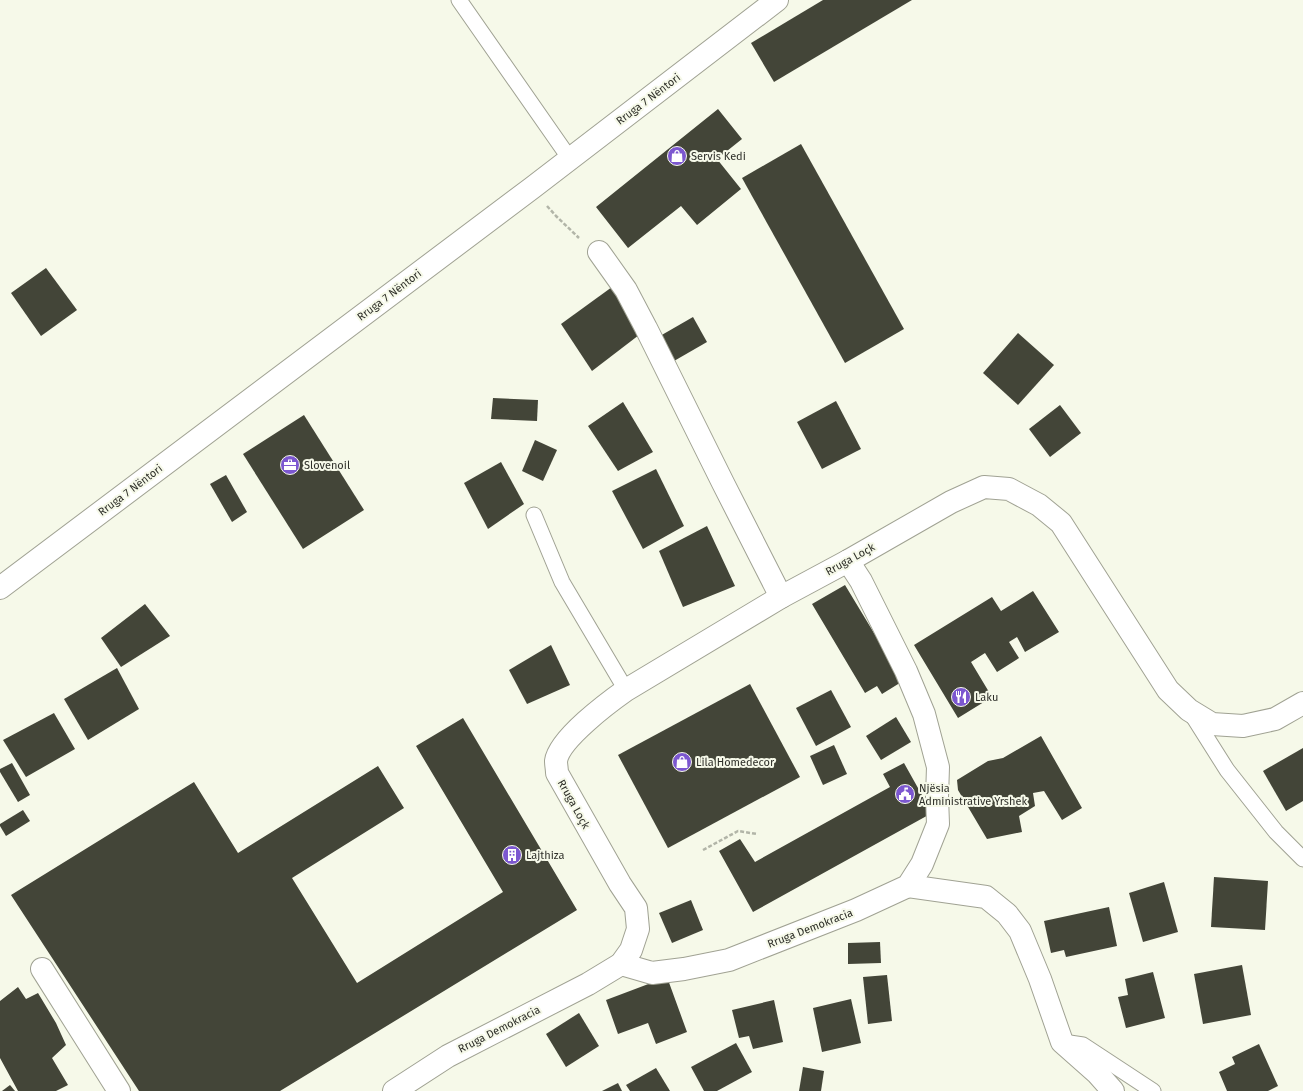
<svg xmlns="http://www.w3.org/2000/svg" width="1303" height="1091" font-family="'Fira Sans',sans-serif">
<style>
.building{fill:#434538}
.lines{fill:none;stroke-linecap:round;stroke-linejoin:round}
.lane-casing{stroke:#a0a293;stroke-width:17}
.street-casing{stroke:#a0a293;stroke-width:24}
.secondary-casing{stroke:#a0a293;stroke-width:24}
.path{stroke:#b2b5a8;stroke-width:2.5;stroke-dasharray:4 2;stroke-linecap:butt}
.lane{stroke:#fff;stroke-width:15}
.street{stroke:#fff;stroke-width:22}
.secondary{stroke:#fff;stroke-width:22}
.labels{text-anchor:middle;stroke-width:4;stroke-linejoin:round;paint-order:stroke}
.street-label{font-size:11px;fill:#2e2f29;stroke:#f6f9e9}
.poi-label{font-size:11px;fill:#2e2f29;stroke:#f6f9e9;text-anchor:start}
</style>
<rect width="100%" height="100%" fill="#f6f9e9"/>
<!-- building -->
<g class="building">
<path d="M823 0H912L774 82 751 43Z"/>
<path d="M718 109 742 139 717 159 741 189 697 225 681 206 628 248 596 207Z"/>
<path d="M801 144 904 329 845 363 742 178Z"/>
<path d="M46 268 77 310 41 336 11 293Z"/>
<path d="M612 287 639 335 592 371 561 324Z"/>
<path d="M693 317 707 342 674 361 660 336Z"/>
<path d="M1018 333 1054 365 1018 405 983 373Z"/>
<path d="M493 398 538 400 537 421 491 419Z"/>
<path d="M836 401 861 449 822 469 797 422Z"/>
<path d="M623 402 653 452 618 471 588 426Z"/>
<path d="M1060 405 1081 433 1050 457 1029 429Z"/>
<path d="M304 415 364 510 303 549 243 454Z"/>
<path d="M535 440 557 450 543 481 522 471Z"/>
<path d="M501 462 524 504 488 529 464 483Z"/>
<path d="M656 469 684 526 643 549 612 491Z"/>
<path d="M226 475 247 512 232 522 210 484Z"/>
<path d="M707 526 735 586 683 607 659 551Z"/>
<path d="M845 585 903 681 882 694 877 686 865 693 812 604Z"/>
<path d="M1033 591 1059 632 1025 652 1017 637 1009 642 1019 658 997 672 985 653 971 662 992 697 958 718 914 645 992 597 1001 611Z"/>
<path d="M145 604 170 636 121 667 101 638Z"/>
<path d="M551 645 570 685 527 704 509 670Z"/>
<path d="M117 668 139 709 88 740 64 699Z"/>
<path d="M750 684 800 777 668 848 618 755Z"/>
<path d="M831 690 851 727 816 746 796 708Z"/>
<path d="M54 713 75 749 26 777 3 740Z"/>
<path d="M896 717 911 742 881 760 866 736Z"/>
<path d="M463 718 577 910 280 1091H139L11 895 194 782 238 853 378 766 404 808 292 878 357 983 503 892 416 746Z"/>
<path d="M1041 736 1082 808 1062 820 1044 791 1033 793 1035 806 1019 816 1022 832 987 839 958 790 957 780 988 761 1003 758Z"/>
<path d="M834 745 847 774 823 785 810 756Z"/>
<path d="M1303 748V801L1286 811 1263 771Z"/>
<path d="M12 763 30 795 18 802 0 772V769Z"/>
<path d="M904 763 932 813 753 912 719 851 740 839 755 862 890 787 883 774Z"/>
<path d="M23 810 30 821 6 836 0 826V824Z"/>
<path d="M1214 877 1268 881 1265 930 1211 927Z"/>
<path d="M1164 882 1178 932 1143 942 1129 893Z"/>
<path d="M691 900 703 930 672 943 659 913Z"/>
<path d="M1109 907 1117 946 1066 957 1064 950 1051 953 1044 921Z"/>
<path d="M880 942 881 963 848 964V943Z"/>
<path d="M1242 965 1251 1015 1203 1024 1194 974Z"/>
<path d="M1153 972 1165 1018 1126 1028 1118 997 1128 995 1125 979Z"/>
<path d="M887 975 892 1021 868 1024 863 977Z"/>
<path d="M667 977 687 1032 656 1044 648 1023 618 1034 606 1000Z"/>
<path d="M18 987 26 999 38 993 56 1023 66 1045 52 1058 68 1085 56 1091H18L0 1058V1001Z"/>
<path d="M851 999 861 1043 822 1052 813 1008Z"/>
<path d="M774 1000 783 1042 753 1049 749 1036 739 1038 732 1010Z"/>
<path d="M579 1013 599 1046 566 1067 546 1034Z"/>
<path d="M736 1043 752 1072 717 1091H704L691 1067Z"/>
<path d="M1259 1044 1278 1086 1268 1091H1227L1219 1072 1235 1064 1232 1057Z"/>
<path d="M803 1067 824 1071 821 1091H799Z"/>
<path d="M656 1068 670 1091H630L626 1085Z"/>
<path d="M618 1083 622 1091H602Z"/>
<path d="M10 1085 15 1091H2Z"/>
</g>
<g class="lines">
<defs>
<g id="lane">
<path d="M459 0 570 159"/>
<path d="M534 515 562 582 626 690"/>
<path d="M1191 713 1227 770 1276 832 1303 859"/>
<path d="M1063 1042 1083 1045 1153 1091"/>
</g>
<g id="street">
<path d="M599 252 626 290 646 328 723 483 781 597"/>
<path d="M908 886 986 897 1007 914 1020 931 1040 979 1062 1042 1097 1073 1113 1091"/>
<path d="M621 964 652 973 684 969 729 960 856 910 908 886 922 864 938 824 937 797 938 767 924 714 906 671 861 581 848 561"/>
<path d="M42 969 119 1091"/>
<path d="M394 1091 448 1056 588 984 621 964 631 950 638 929 636 908 620 884 557 773C557 769 556 765 556 761 559 739 609 702 626 690L781 597 848 561 951 502 984 487 1009 489 1039 505 1061 523 1168 690 1189 710 1212 724 1243 726 1275 719 1303 703"/>
</g>
<path id="secondary" d="M0 588 532 188 777 0"/>
</defs>
<!-- lane casing -->
<use href="#lane" class="lane-casing"/>
<!-- street casing -->
<use href="#street" class="street-casing"/>
<!-- secondary casing -->
<use href="#secondary" class="secondary-casing"/>
<!-- path -->
<g class="path">
<path d="M547 206 556 216 579 238"/>
<path d="M703 850 738 831 757 834"/>
</g>
<!-- lane -->
<use href="#lane" class="lane"/>
<!-- street -->
<use href="#street" class="street"/>
<!-- secondary -->
<use href="#secondary" class="secondary"/>
</g>
<!-- icons -->
<defs>
<symbol id="shop-disc" viewBox="-11 -11 22 22"><circle r="9.5" fill="#7c57d0" stroke="#f6f9e9"/><path d="M-5-2.5h2.3a2.7 3.5 0 0 1 5.4 0H5L5.5 6h-11ZM-1.5-2.5h3a1.5 2.3 0 0 0-3 0Z" fill="#fff"/></symbol>
<symbol id="office-disc" viewBox="-11 -11 22 22"><circle r="9.5" fill="#7c57d0" stroke="#f6f9e9"/><path d="M-6-3h4V-5.5h4V-3h4V5H-6ZM-1-4.5V-3h2v-1.5ZM-6 0V1H6V0Z" fill="#fff"/></symbol>
<symbol id="restaurant-disc" viewBox="-11 -11 22 22"><circle r="9.5" fill="#7c57d0" stroke="#f6f9e9"/><path d="M-5-6h1v4h1v-4h1v4h1v-4h1v5L-1.5 .5V6h-2V.5L-5-1ZM5-6V6H3V1.5H1.5Q1.5-4 5-6Z" fill="#fff"/></symbol>
<symbol id="civic-disc" viewBox="-11 -11 22 22"><circle r="9.5" fill="#7c57d0" stroke="#f6f9e9"/><path d="M-.6-6.5H3V-4.5H.6V-3L4-1V1h2V6H-6V1h2V-1L-.6-3ZM-1.2 2.5V6h2.4V2.5Z" fill="#fff"/></symbol>
<symbol id="building-disc" viewBox="-11 -11 22 22"><circle r="9.5" fill="#7c57d0" stroke="#f6f9e9"/><path d="M-4-6H4V6H1V3H-1V6H-4ZM-2.5-4.3h1.7v1.8h-1.7ZM.8-4.3h1.7v1.8H.8ZM-2.5-1h1.7V.8h-1.7ZM.8-1h1.7V.8H.8Z" fill="#fff"/></symbol>
</defs>
<g fill-rule="evenodd">
<use href="#shop-disc" x="666" y="145" width="22" height="22"/>
<use href="#office-disc" x="279" y="454" width="22" height="22"/>
<use href="#restaurant-disc" x="950" y="686" width="22" height="22"/>
<use href="#shop-disc" x="671" y="751" width="22" height="22"/>
<use href="#civic-disc" x="894" y="783" width="22" height="22"/>
<use href="#building-disc" x="501" y="844" width="22" height="22"/>
</g>
<g class="labels">
<!-- street labels -->
<g class="street-label">
<text transform="translate(648 99) rotate(-37)" y="4">Rruga 7 Nëntori</text>
<text transform="translate(389 295) rotate(-37)" y="4">Rruga 7 Nëntori</text>
<text transform="translate(130 490) rotate(-37)" y="4">Rruga 7 Nëntori</text>
<text transform="translate(850 559) rotate(-29)" y="4">Rruga Loçk</text>
<text transform="translate(574 804) rotate(61)" y="4">Rruga Loçk</text>
<text transform="translate(810 928) rotate(-21)" y="4">Rruga Demokracia</text>
<text transform="translate(499 1029) rotate(-27)" y="4">Rruga Demokracia</text>
</g>
<!-- poi labels -->
<g class="poi-label">
<text x="691" y="160">Servis Kedi</text>
<text x="304" y="469">Slovenoil</text>
<text x="975" y="701">Laku</text>
<text x="696" y="766">Lila Homedecor</text>
<text x="919" y="792">Njësia<tspan x="919" dy="13">Administrative Yrshek</tspan></text>
<text x="526" y="859">Lajthiza</text>
</g>
</g>
</svg>
